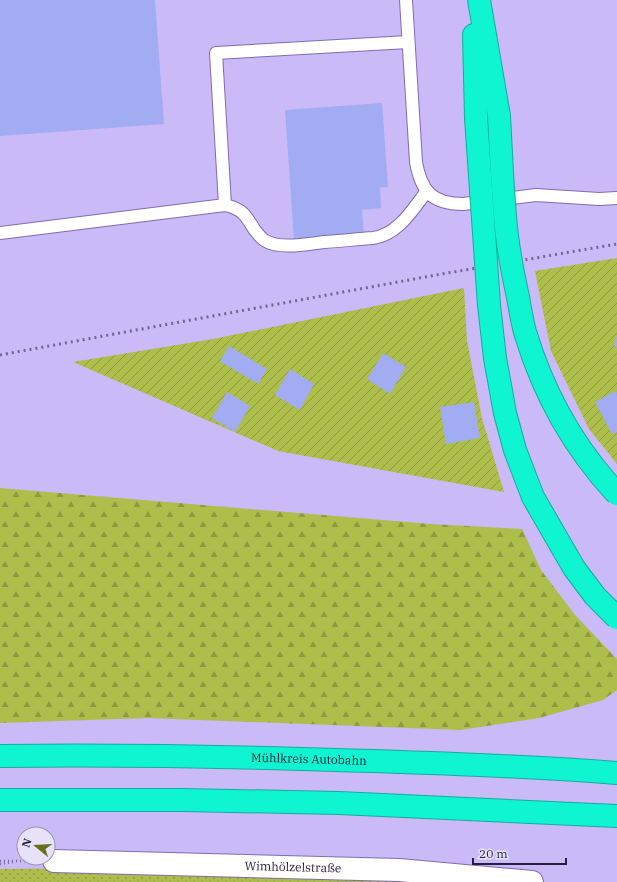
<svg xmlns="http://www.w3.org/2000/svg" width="617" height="882" font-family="'IBM Plex Serif',serif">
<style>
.grass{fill:url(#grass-dots)}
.forest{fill:url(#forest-firs)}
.garden{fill:url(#garden-furrows)}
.building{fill:#a1acf2}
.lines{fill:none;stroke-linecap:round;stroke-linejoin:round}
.lane-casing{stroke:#816cb3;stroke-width:14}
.street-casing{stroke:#816cb3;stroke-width:24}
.highway-casing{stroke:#18aa9c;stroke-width:24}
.path{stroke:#7b6e9c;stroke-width:2.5;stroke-dasharray:1 3;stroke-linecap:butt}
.lane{stroke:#fff;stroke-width:12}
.street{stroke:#fff;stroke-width:22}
.highway{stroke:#10f5d1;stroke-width:22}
.rail{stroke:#726691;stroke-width:3;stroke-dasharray:2 4;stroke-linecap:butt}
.highway-bridge-casing{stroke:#18aa9c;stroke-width:24;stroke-linecap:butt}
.highway-bridge{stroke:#10f5d1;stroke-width:22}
.labels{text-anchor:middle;stroke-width:3;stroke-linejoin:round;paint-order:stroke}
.street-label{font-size:12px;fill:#271e3b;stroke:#e7e2f9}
</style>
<defs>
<pattern id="grass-dots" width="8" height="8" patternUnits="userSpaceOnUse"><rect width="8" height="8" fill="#aebe4b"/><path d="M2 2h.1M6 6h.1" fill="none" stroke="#8e9a40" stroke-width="1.8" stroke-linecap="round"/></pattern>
<pattern id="forest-firs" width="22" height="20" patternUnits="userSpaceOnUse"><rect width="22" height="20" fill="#aebe4b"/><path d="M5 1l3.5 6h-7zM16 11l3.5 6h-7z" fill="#8e9a40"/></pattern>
<pattern id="garden-furrows" width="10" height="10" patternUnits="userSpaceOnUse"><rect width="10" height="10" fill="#aebe4b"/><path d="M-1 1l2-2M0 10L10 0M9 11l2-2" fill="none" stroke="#8e9a40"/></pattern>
</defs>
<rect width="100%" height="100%" fill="#cabaf7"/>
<!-- grass -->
<path class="grass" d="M94 868 408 878V882H0V869Z"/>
<!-- forest -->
<path class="forest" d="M0 488 431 524 522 529 541 570 575 615 617 659V690L603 700 539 718 460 730 148 718 0 723Z"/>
<!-- garden -->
<g class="garden">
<path d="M617 258V464L589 429 551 351 535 271Z"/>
<path d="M464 288 467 341 482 418 504 492 278 451 73 362 213 339Z"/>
</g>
<!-- building -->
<g class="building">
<path d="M0 0H155L164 124 0 136Z"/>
<path d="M382 103 388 187H380L381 208 362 210 364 236 294 240 285 110Z"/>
<path d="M616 337H617V347H614Z"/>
<path d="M229 346 267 369 258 384 220 361Z"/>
<path d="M383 353 406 367 390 394 367 379Z"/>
<path d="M290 369 314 384 300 410 275 395Z"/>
<path d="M615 391 617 394V432L612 434 595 402Z"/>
<path d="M227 392 250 406 235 432 212 418Z"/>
<path d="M474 402 480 438 446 444 440 407Z"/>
</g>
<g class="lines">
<defs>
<g id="lane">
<path d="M406 0 416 162C421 191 432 204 463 204L536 195 599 199 617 198"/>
<path d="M225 205 216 53 408 42"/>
<path d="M0 233 225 205C242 209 245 214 254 229 257 233 260 237 264 240 279 250 307 244 324 242 341 241 357 239 373 238 398 235 413 209 427 191"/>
</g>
<g id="street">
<path id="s1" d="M54 861 399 870 532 882"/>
</g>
<g id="highway">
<path d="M479 0 499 116"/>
<path d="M474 35 476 118"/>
<path id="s2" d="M0 756C100 755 201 756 301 759 406 762 512 765 617 773"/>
<path d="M0 800H183L339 803 617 816"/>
</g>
</defs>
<!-- lane casing -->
<use href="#lane" class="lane-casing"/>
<!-- street casing -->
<use href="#street" class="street-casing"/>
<!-- highway casing -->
<use href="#highway" class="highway-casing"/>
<!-- path -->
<g class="path">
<path d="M0 861H27"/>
<path d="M0 864 14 862"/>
</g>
<!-- lane -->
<use href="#lane" class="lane"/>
<!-- street -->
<use href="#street" class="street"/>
<!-- highway -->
<use href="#highway" class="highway"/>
<!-- rail -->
<path class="rail" d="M0 355 436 275 617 244"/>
<defs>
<g id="highway-bridge">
<path d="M499 116C501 150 502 183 505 216 507 243 512 270 518 297 520 309 522 321 525 332 543 392 574 448 617 494"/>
<path d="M476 118 489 305 495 358 505 413 515 450 533 497 574 568 595 596 617 618"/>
</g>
</defs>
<!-- highway-bridge casing -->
<use href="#highway-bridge" class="highway-bridge-casing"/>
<!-- highway-bridge -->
<use href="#highway-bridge" class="highway-bridge"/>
</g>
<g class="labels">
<!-- street labels -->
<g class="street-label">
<text dy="4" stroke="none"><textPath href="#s2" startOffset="309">Mühlkreis Autobahn</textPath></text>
<text dy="4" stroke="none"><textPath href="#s1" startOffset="239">Wimhölzelstraße</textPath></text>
</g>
</g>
<!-- north arrow -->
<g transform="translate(36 846) rotate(288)"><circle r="19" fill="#e7e2f9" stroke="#9a94ad"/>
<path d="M0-3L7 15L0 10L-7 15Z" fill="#66711b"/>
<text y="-6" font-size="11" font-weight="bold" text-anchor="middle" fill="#271e3b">N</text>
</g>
<!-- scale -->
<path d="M473 858v6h93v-6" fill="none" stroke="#271e3b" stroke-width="2"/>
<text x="479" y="858" font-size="12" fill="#271e3b" stroke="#e7e2f9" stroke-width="3" paint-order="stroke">20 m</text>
</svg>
